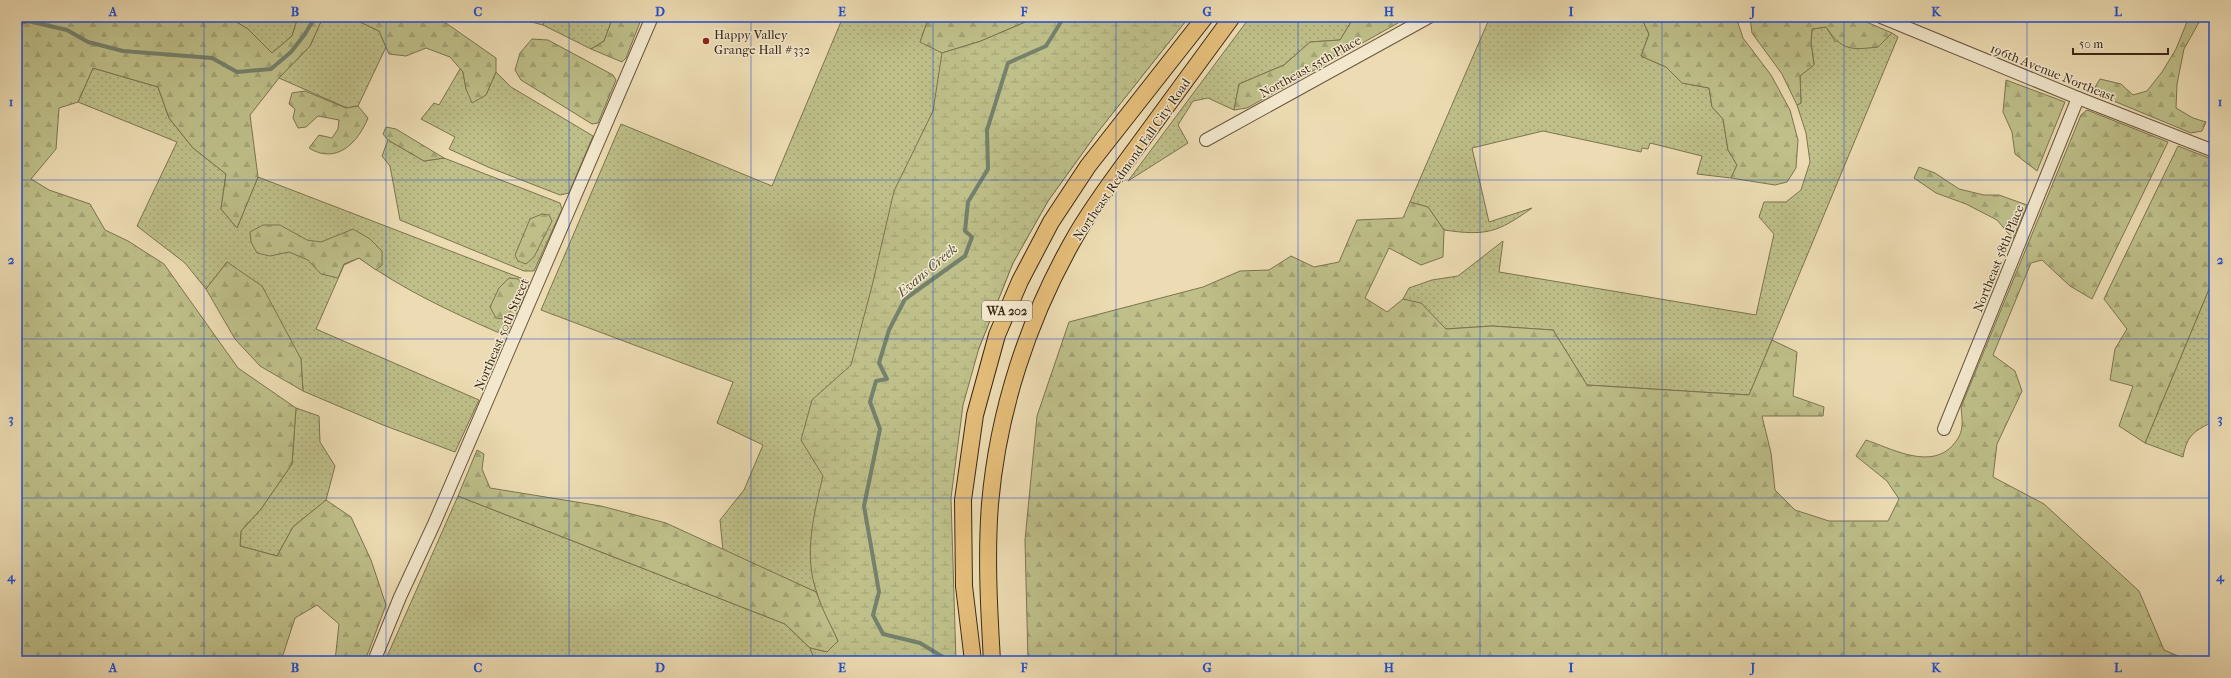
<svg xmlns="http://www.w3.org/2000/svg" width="2231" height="678" font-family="'IM FELL French Canon',serif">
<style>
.grass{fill:url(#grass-dots);stroke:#7c744f}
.forest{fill:url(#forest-firs);stroke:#7c744f}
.wetland{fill:url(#wetland-marsh);stroke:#7c744f}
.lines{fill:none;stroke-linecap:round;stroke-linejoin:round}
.stream{stroke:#74816c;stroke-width:4}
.minor-casing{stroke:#68563c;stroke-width:14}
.major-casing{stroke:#3b2915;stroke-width:18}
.minor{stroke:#f3e8ce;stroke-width:12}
.major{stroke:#e6be7a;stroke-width:16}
.grid{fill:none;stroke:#1d4ed8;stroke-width:1;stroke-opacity:0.55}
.poi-dot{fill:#8f2418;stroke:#f3e8ce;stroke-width:1.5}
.labels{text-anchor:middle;stroke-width:3;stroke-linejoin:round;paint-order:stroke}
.shield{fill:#f3e8ce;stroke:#72624c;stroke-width:1}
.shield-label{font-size:12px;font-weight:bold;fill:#3b2915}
.poi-label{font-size:13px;fill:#3b2915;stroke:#f3e8ce;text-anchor:start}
.street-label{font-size:13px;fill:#3b2915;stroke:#f3e8ce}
.water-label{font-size:14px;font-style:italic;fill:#534e39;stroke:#f3e8ce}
.neatline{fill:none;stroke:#1d4ed8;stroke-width:1.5}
.grid-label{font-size:13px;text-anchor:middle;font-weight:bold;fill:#1d4ed8}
</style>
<defs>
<pattern id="grass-dots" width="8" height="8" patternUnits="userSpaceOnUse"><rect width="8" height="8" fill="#bebf89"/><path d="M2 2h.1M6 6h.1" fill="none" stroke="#a4a475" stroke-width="1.8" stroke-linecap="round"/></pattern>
<pattern id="forest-firs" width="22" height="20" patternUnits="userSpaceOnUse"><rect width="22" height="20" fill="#bebf89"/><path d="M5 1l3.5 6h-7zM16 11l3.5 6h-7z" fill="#a4a475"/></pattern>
<pattern id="wetland-marsh" width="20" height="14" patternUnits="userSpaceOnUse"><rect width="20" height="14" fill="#bebf89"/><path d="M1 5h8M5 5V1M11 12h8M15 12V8" fill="none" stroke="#a4a475"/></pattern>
</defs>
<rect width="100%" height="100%" fill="#eddcb3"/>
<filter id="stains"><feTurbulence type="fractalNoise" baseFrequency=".005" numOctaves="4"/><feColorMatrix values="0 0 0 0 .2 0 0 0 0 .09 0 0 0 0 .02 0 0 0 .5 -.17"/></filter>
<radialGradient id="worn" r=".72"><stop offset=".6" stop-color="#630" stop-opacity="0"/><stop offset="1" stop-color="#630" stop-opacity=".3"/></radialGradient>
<!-- grass -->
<g class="grass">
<path d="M228 17H298L292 36 272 53 248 29Z"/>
<path d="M323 17H357L360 22 379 31 386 47 358 106 347 108 279 78 310 46Z"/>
<path d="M546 17H613L604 41 591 49 543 25Z"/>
<path d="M843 17H929L920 42 981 41 1037 17H1189L1097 133 1048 201 1013 263 979 348 950 407 948 661H385L458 496 785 624 810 648 816 592 723 551 720 520 744 490 763 445 717 423 733 382 541 310 621 124 772 186Z"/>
<path d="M1250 17H1354L1340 40 1310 42 1284 65 1239 84 1234 110 1208 98 1193 101 1178 125 1188 143 1128 181Z"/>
<path d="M1490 17H1641L1649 34 1641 56 1666 67 1682 83 1709 88 1712 107 1723 119 1728 150 1737 165 1731 178 1697 174 1702 156 1650 143 1648 149 1642 148 1641 152 1543 131 1472 148 1489 222 1532 208C1497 233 1486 236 1444 230L1428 207 1410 202Z"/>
<path d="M1826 27 1835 41 1878 47 1892 33 1898 37 1749 395 1587 385 1553 330 1492 326 1446 329 1421 304 1403 299 1409 288 1432 280 1458 276 1503 241 1499 272 1756 315 1774 234 1759 217 1764 202H1786L1801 190 1810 162 1806 133 1797 105 1801 103 1800 76 1814 64 1811 42 1812 29Z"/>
<path d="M93 68 158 87 169 118 193 148 226 174 221 209 237 228 258 177 526 280 529 287 507 333 497 332C447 310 404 290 359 258L344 265 316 329 479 400 455 452 383 425 303 391 301 359 227 262 206 289 185 263 137 226 177 142 78 102Z"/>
<path d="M460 69 463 72 466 89 486 95 496 72 511 87 593 136 569 193 560 195 488 167 449 149 455 137 421 119 434 103 439 105Z"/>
<path d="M388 140 424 161 444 158 560 203 562 209 534 271H524L400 220 390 166 382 156Z"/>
<path d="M2214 277V421C2195 431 2187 434 2183 457L2145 443Z"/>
<path d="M296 408 319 416 320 442 335 466 326 500 293 527 277 556 240 546 241 531 261 509 292 464Z"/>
</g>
<!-- forest -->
<g class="forest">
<path d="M17 17H228L248 29 272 53 292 36 298 17H323L310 46 279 78 250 115 258 177 237 228 221 209 226 174 193 148 169 118 158 87 93 68 78 102 59 108 56 149 31 179 49 190 90 204 105 230 128 241 164 264 238 368 296 408 292 464 261 509 241 531 240 546 277 556 293 527 326 500 351 517 371 560 386 605 365 661H335L339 624 317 605 295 618 281 661H17Z"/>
<path d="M357 17H423L443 21 496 58V72L486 95 472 103 466 89 463 72 450 57 426 48 406 56 389 54 379 31 360 22Z"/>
<path d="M512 17H546L543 25Z"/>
<path d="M613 17H642L626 58 622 62 591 49 604 41Z"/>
<path d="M929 17H1037L981 41 942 53 920 42Z"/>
<path d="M1354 17H1393L1398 23 1247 108 1234 110 1239 84 1284 65 1310 42 1340 40Z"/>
<path d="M1641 17H1736L1743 38 1771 75 1790 110 1798 140 1796 168 1787 182 1775 185 1731 178 1737 165 1728 150 1723 119 1712 107 1709 88 1682 83 1666 67 1641 56 1649 34Z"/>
<path d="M1750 17H1855L1892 33 1878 47C1851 50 1842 51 1826 27L1812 29 1811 42 1814 65 1800 76 1801 103 1797 105 1782 74 1752 33Z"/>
<path d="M2189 17H2202L2184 49 2177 84 2176 108 2193 118 2206 122 2202 131 2191 133 2092 92 2100 79 2121 84 2133 95 2147 91 2162 72 2176 49Z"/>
<path d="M532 39 548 40 613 75 616 80 598 123 592 124 521 80 515 70 520 53Z"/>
<path d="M2006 80 2065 102 2037 171 2015 154 2012 132 2003 112Z"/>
<path d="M305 91 346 108 358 106 368 118C358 143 336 165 309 148L319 135 332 138 338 129 339 120 318 116 306 127 298 128 293 118 295 109 289 104 292 93Z"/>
<path d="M2087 110 2168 142 2092 299 2070 286 2042 260 2031 263 1993 355 2015 371 2022 391 1997 444 1993 477 2044 504 2139 591 2164 650 2190 661H1028L1025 540 1037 416 1069 322 1203 287 1240 271 1269 270 1291 256 1314 267 1339 262 1357 220 1403 218 1410 202 1428 207 1444 230 1443 257 1421 265 1389 248 1365 298 1387 312 1403 299 1421 303 1446 329 1492 326 1553 330 1587 385 1749 395 1772 340 1797 352 1793 396 1824 407 1823 416H1762L1771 453 1775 490 1795 510 1829 521H1888L1899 499 1887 481 1856 456 1866 440C1890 448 1926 468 1949 449 1964 435 1963 426 1961 407L2081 115Z"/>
<path d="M386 127 396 129 444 158 424 161 388 140 383 134Z"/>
<path d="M2178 146 2214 160V277L2145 443 2119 426 2133 386 2110 380 2115 349 2127 329 2104 299Z"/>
<path d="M1919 167 1935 173 1959 189 1984 195H1999L2027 205 2013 239 1997 220 1966 204 1936 193 1914 178Z"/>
<path d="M542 214 549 215 552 221 534 257 526 264 518 261 515 255 530 219Z"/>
<path d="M263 225H280L307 240 321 242 353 229 370 239 382 251V265L376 270 359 258 344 264 338 278 321 274 308 260 289 252 270 256 257 253 251 242 250 232Z"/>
<path d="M227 262 262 286 301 359 303 391 260 366 235 339 206 289Z"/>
<path d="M509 278 518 279 522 284 517 299 506 319 496 318 490 307 499 288Z"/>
<path d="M477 450 484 454 482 469 490 488 601 506 666 523 816 592 838 641 827 652 810 648 785 624 458 496Z"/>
</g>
<!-- wetland -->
<path class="wetland" d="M1037 17H1189L1097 133 1048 201 1013 263 979 348 963 405 951 498 956 661H815L810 648 827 652 838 641C831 625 822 610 817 593 803 556 814 513 823 476L801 440 812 400 851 365 872 286 894 191 933 111 942 53 981 41Z"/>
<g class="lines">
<!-- stream -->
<g class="stream">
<path d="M1108 17 1119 20 1131 17"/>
<path d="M17 24 28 21 67 30 88 42 123 51 212 58 237 72 271 69 291 52 305 34 315 17"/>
<path d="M941 661 943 657 920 643 883 634 873 615 879 592 864 506 880 429 870 402 876 381 887 379 879 363 889 330 905 299 965 256 972 237 965 231 968 202 988 169 987 130 1008 63 1046 46 1064 17"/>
</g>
<defs>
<g id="minor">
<path d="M1881 17 2078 98 2214 151"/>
<path d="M1206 140 1429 17"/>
<path d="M1944 429 2078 98"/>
<path d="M374 661 400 597 434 524 652 17"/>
</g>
<g id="major">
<path d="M973 661 964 586 963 500 975 415 997 335 1020 281 1051 222 1088 166 1205 17"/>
<path d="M992 661C989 609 986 556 990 504 998 411 1028 319 1075 237 1093 205 1117 174 1139 144 1170 101 1201 59 1232 17"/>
</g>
</defs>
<!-- minor casing -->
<use href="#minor" class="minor-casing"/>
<!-- major casing -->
<use href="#major" class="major-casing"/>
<!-- minor -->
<use href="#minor" class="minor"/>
<!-- major -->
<use href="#major" class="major"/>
</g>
<!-- grid -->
<path class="grid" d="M204 17V661M386 17V661M569 17V661M751 17V661M933 17V661M1116 17V661M1298 17V661M1480 17V661M1662 17V661M1844 17V661M2027 17V661M17 180H2214M17 339H2214M17 498H2214"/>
<!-- markers -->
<circle class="poi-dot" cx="706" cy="41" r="4"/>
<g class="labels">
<!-- shield labels -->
<rect class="shield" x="982" y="301" width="50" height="20" rx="3"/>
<g class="shield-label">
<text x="1007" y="315">WA 202</text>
</g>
<!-- poi labels -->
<g class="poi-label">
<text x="714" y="39">Happy Valley<tspan x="714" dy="15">Grange Hall #332</tspan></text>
</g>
<!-- street labels -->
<g class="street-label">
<text transform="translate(1310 66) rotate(-29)" y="5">Northeast 55th Place</text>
<text transform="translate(2053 72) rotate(22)" y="5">196th Avenue Northeast</text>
<text transform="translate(1131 159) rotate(-55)" y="5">Northeast Redmond Fall City Road</text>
<text transform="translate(1998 258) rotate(-68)" y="5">Northeast 58th Place</text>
<text transform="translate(501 334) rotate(-67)" y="5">Northeast 50th Street</text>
</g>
<!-- water labels -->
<g class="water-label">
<text transform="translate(927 270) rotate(-40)" y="5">Evans Creek</text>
</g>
</g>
<!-- margin -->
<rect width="2231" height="678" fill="none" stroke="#eddcb3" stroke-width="44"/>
<!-- scale -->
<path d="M2073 48v6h95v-6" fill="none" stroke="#3b2915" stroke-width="2"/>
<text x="2079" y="48" font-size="12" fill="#3b2915" stroke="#f3e8ce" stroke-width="3" paint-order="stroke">50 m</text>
<rect x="22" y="22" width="2187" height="634" class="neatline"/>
<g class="grid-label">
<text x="113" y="16">A</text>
<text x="295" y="16">B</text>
<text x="478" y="16">C</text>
<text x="660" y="16">D</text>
<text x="842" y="16">E</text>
<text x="1024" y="16">F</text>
<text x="1207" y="16">G</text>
<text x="1389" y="16">H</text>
<text x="1571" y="16">I</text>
<text x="1753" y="16">J</text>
<text x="1936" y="16">K</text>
<text x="2118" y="16">L</text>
<text x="11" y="106">1</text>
<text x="2220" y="106">1</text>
<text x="11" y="264">2</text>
<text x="2220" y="264">2</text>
<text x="11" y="423">3</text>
<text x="2220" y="423">3</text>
<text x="11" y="581">4</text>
<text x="2220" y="581">4</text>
<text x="113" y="672">A</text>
<text x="295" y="672">B</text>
<text x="478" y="672">C</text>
<text x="660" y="672">D</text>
<text x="842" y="672">E</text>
<text x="1024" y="672">F</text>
<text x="1207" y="672">G</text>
<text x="1389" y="672">H</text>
<text x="1571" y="672">I</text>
<text x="1753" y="672">J</text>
<text x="1936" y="672">K</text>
<text x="2118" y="672">L</text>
</g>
<rect width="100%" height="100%" filter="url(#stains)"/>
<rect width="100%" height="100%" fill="url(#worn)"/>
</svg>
